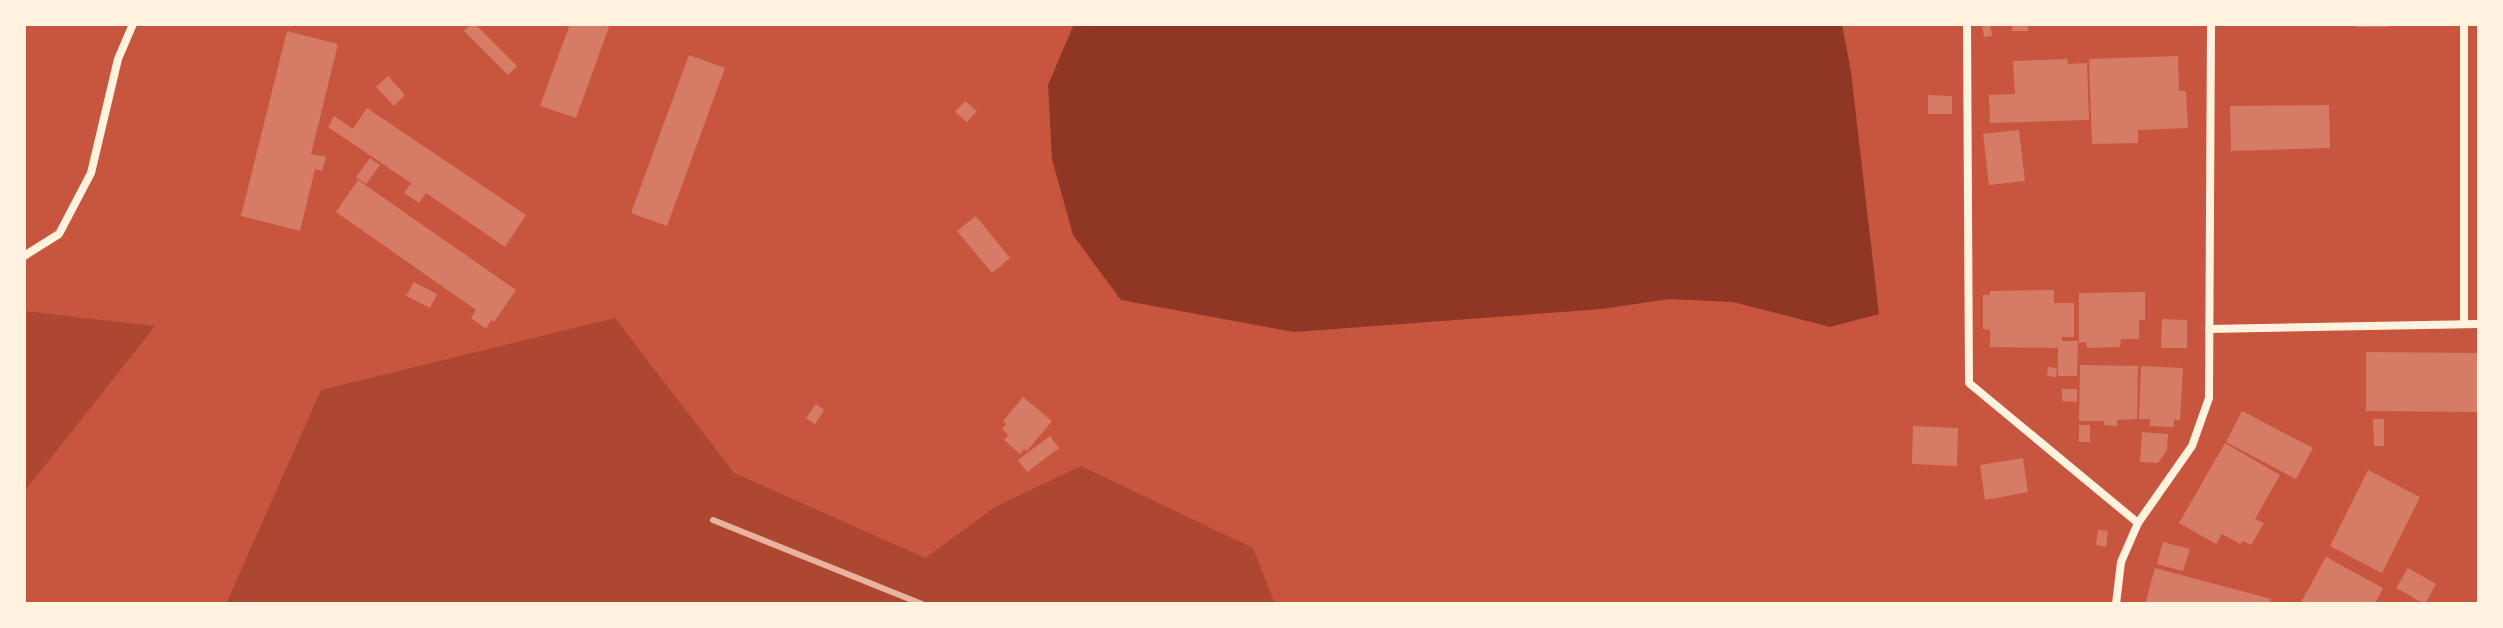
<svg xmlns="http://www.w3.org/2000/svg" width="2503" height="628" font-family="Roboto,sans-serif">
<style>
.green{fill:#ae4732}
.water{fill:#8f3625}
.building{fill:#d67c66}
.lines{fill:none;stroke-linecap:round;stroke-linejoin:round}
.minor{stroke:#fff3e0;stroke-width:8}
.rail{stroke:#e9b49f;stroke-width:6}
</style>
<rect width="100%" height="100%" fill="#c8553d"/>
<!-- green -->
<g class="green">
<path d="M24 311 155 326 24 492Z"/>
<path d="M615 318 734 473 925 558 995 507 1081 466 1253 548 1275 604H226L321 390Z"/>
</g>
<!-- water -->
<path class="water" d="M1074 24H1842L1851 72 1879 314 1830 327 1733 302 1669 299 1602 309 1294 332 1121 300 1073 235 1052 159 1048 85Z"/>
<!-- building -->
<g class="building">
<path d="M471 24H475L517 66 508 75 464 31Z"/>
<path d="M570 24H610L576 118 540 106Z"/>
<path d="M1990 24 1992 36 1984 37 1982 25Z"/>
<rect x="2012" y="24" width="16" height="7"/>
<path d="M2356 24H2387L2388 27H2356Z"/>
<path d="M287 31 338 44 311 154 326 157 322 171 315 169 300 231 241 216Z"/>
<path d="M689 55 725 68 667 226 631 213Z"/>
<path d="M2178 56 2179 91H2186L2188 128 2138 130V143L2092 144 2089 59Z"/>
<path d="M2067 59 2068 64 2087 63 2089 120 1990 123 1989 95 2015 94 2013 61Z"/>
<path d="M388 76 405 95 394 106 376 87Z"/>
<path d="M1928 95 1952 96V114H1928Z"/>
<path d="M965 101 977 111 967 122 955 112Z"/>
<path d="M2329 105 2330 148 2231 151 2230 106Z"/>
<path d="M367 108 526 215 505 247 426 193 419 203 404 193 411 183 328 127 334 116 353 129Z"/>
<path d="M2019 130 2025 181 1989 185 1983 134Z"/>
<path d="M370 158 380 165 366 184 356 177Z"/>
<path d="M358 180 516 290 494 322 491 320 486 329 471 318 476 310 336 212Z"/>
<path d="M976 216 1010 258 992 273 957 231Z"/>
<path d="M414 282 437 294 430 308 406 296Z"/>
<path d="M2054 290V303H2074V337H2062V341H2078L2077 376H2058V348L1990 347V330L1983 329V295H1990V291Z"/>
<path d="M2145 292V320H2139V339H2121L2120 347 2087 348 2086 342 2079 343V293Z"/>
<path d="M2162 319 2187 320V348H2161Z"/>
<path d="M2366 352 2479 353V412L2366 411Z"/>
<path d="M2080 365 2138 366 2137 419 2117 420V426L2104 425V421H2079Z"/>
<path d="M2141 366 2183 368 2180 420H2174V427L2150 426V419H2139Z"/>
<path d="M2048 367 2057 368 2056 377 2047 376Z"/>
<path d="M2062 389H2077V402L2062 401Z"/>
<path d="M1023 397 1052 421 1027 451 1024 449 1020 454 1004 440 1008 435 1002 429 1006 424 1003 421Z"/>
<path d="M816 404 824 410 815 424 806 418Z"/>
<path d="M2242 411 2313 448 2296 479 2226 442Z"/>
<path d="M2373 419H2384V446H2374Z"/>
<rect x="2079" y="425" width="11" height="17"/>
<path d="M1913 426 1958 428 1957 466 1912 464Z"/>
<path d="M2142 432 2168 434 2167 450 2158 463 2140 462Z"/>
<path d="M1050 436 1059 448 1027 472 1018 460Z"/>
<path d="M2225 443 2280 475 2255 519 2264 523 2251 545 2243 541 2240 544 2222 534 2216 544 2179 523Z"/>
<path d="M2023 458 2028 492 1985 500 1980 465Z"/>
<path d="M2368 470 2420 497 2382 573 2330 546Z"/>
<path d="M2098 530 2108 531 2106 547 2096 545Z"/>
<path d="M2163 542 2190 549 2183 571 2157 564Z"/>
<path d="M2326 557 2383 588 2375 604H2300Z"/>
<path d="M2155 568 2271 599 2270 604H2145Z"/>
<path d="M2408 568 2436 584 2425 604 2396 588Z"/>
</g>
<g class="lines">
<!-- minor -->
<g class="minor">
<path d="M1967 24 1969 383 2138 523 2121 562 2116 604"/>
<path d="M2464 24V324"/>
<path d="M24 256 59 234 91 173 118 59 133 24"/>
<path d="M2209 329 2479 324"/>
<path d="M2138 523 2192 446 2209 398 2211 24"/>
</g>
<!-- rail -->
<path class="rail" d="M713 520 922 604"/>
</g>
<!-- border -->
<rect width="2503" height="628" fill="none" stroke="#fff3e0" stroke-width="52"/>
</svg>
